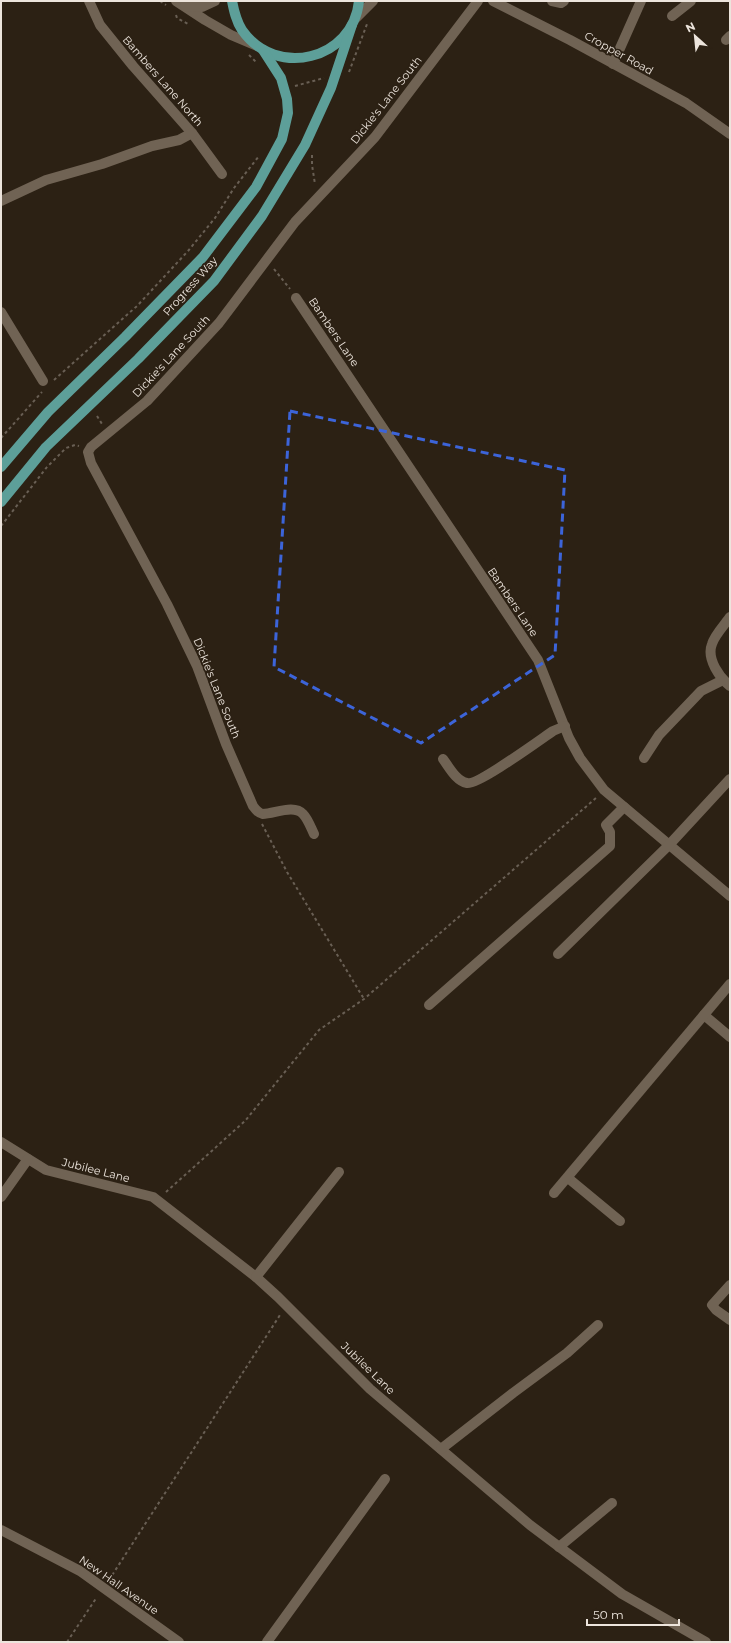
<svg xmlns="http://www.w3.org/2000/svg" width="731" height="1643" font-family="Montserrat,sans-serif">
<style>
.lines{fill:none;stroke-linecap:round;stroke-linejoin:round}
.path{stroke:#695f54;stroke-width:2;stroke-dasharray:3 3;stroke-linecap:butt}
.minor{stroke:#706354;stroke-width:10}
.major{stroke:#5d9f99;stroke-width:10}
.marked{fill:none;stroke:#3c64d9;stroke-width:3;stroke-dasharray:8 5;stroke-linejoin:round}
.labels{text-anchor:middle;stroke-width:3.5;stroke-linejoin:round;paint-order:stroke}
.street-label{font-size:11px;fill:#ece4dc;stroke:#2c2114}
</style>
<rect width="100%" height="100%" fill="#2c2114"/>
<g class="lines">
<!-- path -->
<g class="path">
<path d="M160 1 166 5"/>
<path d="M176 15 177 18 188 24"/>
<path d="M249 55 256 62"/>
<path d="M349 72 367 24"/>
<path d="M295 86 324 78"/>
<path d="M312 155V165L315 184"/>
<path d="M274 269 290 289"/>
<path d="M54 380 137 306 188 251 215 218 234 188 259 156"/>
<path d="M97 416 102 424"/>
<path d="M1 438 42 392"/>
<path d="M1 526 47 467 66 448 75 445 79 446"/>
<path d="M262 824 287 872 364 999"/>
<path d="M166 1192 245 1121 319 1030 364 999 596 798"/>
<path d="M109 1580 280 1315"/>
<path d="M67 1642 97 1597"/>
</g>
<!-- minor -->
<g class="minor">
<path d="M89 1 100 25 133 66 192 133 222 174"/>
<path d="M176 1 205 20 231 35 257 46"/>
<path d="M493 1 570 40 686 103 730 134"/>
<path d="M552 1 561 3 564 1"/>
<path d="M185 6 202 7 215 1"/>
<path d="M672 16 691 1"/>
<path d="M356 18 373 1"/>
<path d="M726 40 730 36"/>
<path d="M613 64 641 1"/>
<path d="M1 201 46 180 102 164 152 146 179 140 192 133"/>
<path d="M296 298 538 660 569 738 580 758 604 790 730 896"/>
<path d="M1 312 43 381"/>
<path d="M730 617C725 624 714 636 712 644 706 659 720 678 730 686"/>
<path d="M644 758 659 735 701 691 723 680"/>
<path d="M443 759C449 767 456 781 467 783 477 786 541 739 553 731L565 726"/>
<path d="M314 834C311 828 308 819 303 814 294 804 274 814 263 814 258 813 256 810 253 806L226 744 197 666 167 604 91 463 88 452 91 447 147 401 219 323 295 222 375 137 478 1"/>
<path d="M558 954 669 845 730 779"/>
<path d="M429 1005 610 846V832L606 825 624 807"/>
<path d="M704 1015 730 1037"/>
<path d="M1 1142 46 1170 153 1197 256 1277 278 1297 370 1389 530 1525 622 1594 706 1642"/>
<path d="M568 1178 620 1221"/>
<path d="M554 1193 730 984"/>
<path d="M1 1197 28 1159"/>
<path d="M256 1277 339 1172"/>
<path d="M730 1285 712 1305 716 1310 730 1320"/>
<path d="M441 1449 513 1393 567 1353 598 1325"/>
<path d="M1 1530 80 1571 179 1642"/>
<path d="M559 1547 612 1503"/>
<path d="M267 1642 385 1479"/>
</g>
<!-- major -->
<g class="major">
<path d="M232 1C234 11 236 21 242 30 276 79 353 60 359 1"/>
<path d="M1 467 48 412 125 337 203 257 256 187 282 139 288 113 287 99 281 78 263 50"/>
<path d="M1 502 46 447 138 359 214 281 262 216 305 145 331 88 352 25"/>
</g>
</g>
<!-- marked area -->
<path class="marked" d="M290 411 565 470 555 655 421 743 274 667Z"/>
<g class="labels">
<!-- street labels -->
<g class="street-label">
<text transform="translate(619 53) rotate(29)" y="4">Cropper Road</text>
<text transform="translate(163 81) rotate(49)" y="4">Bambers Lane North</text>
<text transform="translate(386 100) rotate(-52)" y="4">Dickie's Lane South</text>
<text transform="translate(190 286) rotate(-48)" y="4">Progress Way</text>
<text transform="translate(334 332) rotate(56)" y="4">Bambers Lane</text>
<text transform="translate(171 356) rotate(-47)" y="4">Dickie's Lane South</text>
<text transform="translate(513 602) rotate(56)" y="4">Bambers Lane</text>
<text transform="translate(217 688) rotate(68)" y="4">Dickie's Lane South</text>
<text transform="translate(96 1170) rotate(14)" y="4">Jubilee Lane</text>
<text transform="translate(368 1368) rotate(44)" y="4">Jubilee Lane</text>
<text transform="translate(119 1585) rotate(35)" y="4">New Hall Avenue</text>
</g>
</g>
<!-- border -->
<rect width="731" height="1643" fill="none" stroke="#ece4dc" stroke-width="4"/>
<!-- north arrow -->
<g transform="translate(695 36) rotate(333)" stroke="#2c2114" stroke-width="3" paint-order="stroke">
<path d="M0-3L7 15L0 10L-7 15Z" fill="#ece4dc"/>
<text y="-6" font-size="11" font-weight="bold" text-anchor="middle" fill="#ece4dc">N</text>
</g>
<!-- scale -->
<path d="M587 1619v6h92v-6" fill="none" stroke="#ece4dc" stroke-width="2"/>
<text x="593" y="1619" font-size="12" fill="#ece4dc" stroke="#2c2114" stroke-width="3" paint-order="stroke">50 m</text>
</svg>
